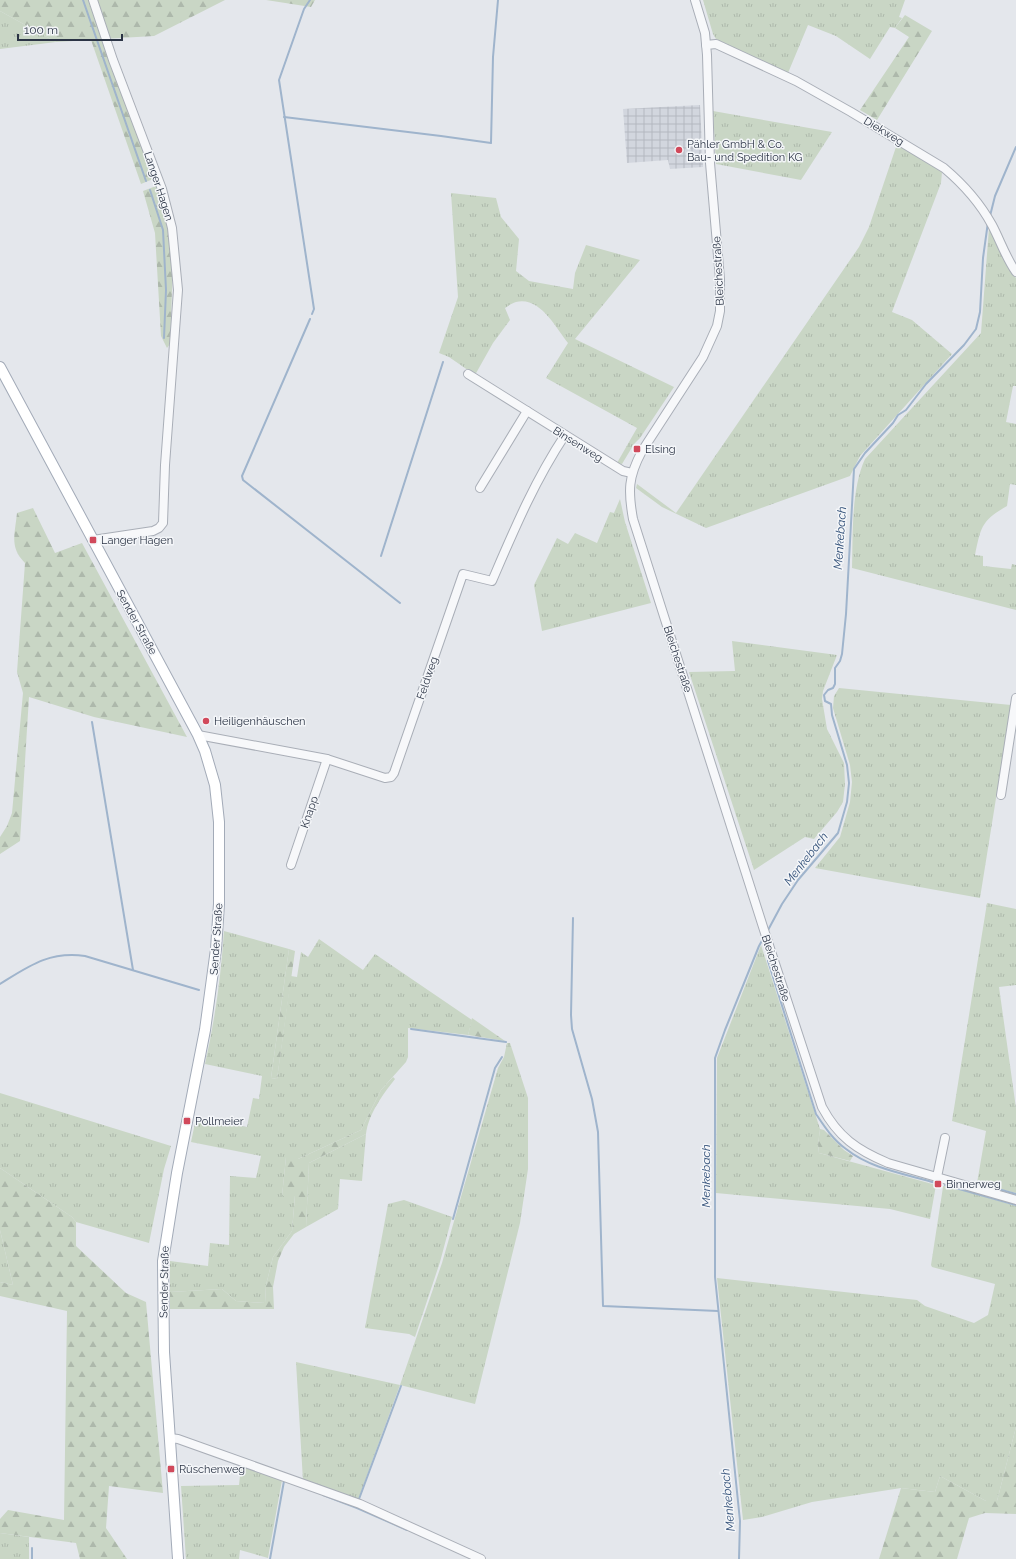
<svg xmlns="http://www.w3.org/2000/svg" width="1016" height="1559" font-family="Raleway,sans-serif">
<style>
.industrial{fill:url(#industrial-grid)}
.grass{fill:url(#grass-tufts)}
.forest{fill:url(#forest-firs)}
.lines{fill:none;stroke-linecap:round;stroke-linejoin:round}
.stream{stroke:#9fb4cc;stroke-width:2}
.minor-casing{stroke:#a9aeb7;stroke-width:10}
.major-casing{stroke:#a3abb8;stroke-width:12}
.minor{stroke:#f7f8fa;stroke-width:8}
.major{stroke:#fff;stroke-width:10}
.poi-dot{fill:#d1495b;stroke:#f4f6f9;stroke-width:1.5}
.labels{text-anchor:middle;stroke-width:3;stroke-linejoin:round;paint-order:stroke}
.street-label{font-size:11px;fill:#2b3445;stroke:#f4f6f9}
.poi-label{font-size:11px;fill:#2b3445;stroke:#f4f6f9;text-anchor:start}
.water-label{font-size:12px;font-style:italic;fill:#34527a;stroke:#f4f6f9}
</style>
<defs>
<pattern id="industrial-grid" width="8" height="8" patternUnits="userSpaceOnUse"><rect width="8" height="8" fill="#d2d6de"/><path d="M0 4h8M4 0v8" fill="none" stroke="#b4b8c0"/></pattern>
<pattern id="grass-tufts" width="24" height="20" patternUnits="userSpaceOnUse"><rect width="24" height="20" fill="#c9d6c5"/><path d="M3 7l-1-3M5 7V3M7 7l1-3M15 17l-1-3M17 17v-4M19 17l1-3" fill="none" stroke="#adb8ab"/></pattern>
<pattern id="forest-firs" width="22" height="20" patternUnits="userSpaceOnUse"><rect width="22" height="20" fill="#c9d6c5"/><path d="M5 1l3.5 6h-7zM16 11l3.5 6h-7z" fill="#adb8ab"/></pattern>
</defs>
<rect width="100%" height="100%" fill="#e4e7ec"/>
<!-- industrial -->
<path class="industrial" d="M700 105 703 167 670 169 668 160 627 163 623 109Z"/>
<!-- grass -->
<g class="grass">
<path d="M703 0H905L899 17 902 18 895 28 890 27 870 59 836 36 808 25 788 73 716 39 713 34Z"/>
<path d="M0 11 56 42 0 49Z"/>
<path d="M713 111 832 132 801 180 716 164Z"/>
<path d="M897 144 942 172 941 183 892 312 912 320 952 354 860 456 850 476 706 528 662 507 636 488 637 484 676 513 859 247 869 227Z"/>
<path d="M451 193 496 198 501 217 519 239 516 271 529 281 573 289 575 273 586 245 640 260 575 339 674 387 640 438 634 444 622 464 617 463 637 428 546 378 568 343C556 328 540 296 516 302 512 303 508 306 505 308L510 320 493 343 475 375 449 357 439 353 458 297Z"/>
<path d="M989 228 1010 270 1016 278V386H1013L1006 422 1016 424V485L1010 484 1007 506C981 521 981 527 975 555L983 556V566L1011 569 1012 564 1016 565V610L852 568C853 535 851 489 865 459L981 333Z"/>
<path d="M620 499 625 522 651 603 542 631 534 585 557 538 568 544 575 533 597 543 610 512 614 513Z"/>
<path d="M732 641 837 655 823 691 822 699 827 729 844 763 845 784 843 802 837 812 814 839 805 837 754 870 689 672 735 671Z"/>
<path d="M839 688 1011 705 980 898 815 868 840 837 850 802 852 782 850 765 833 708 834 696Z"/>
<path d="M987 903 1016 909V985L999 987 1016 1108V1193L977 1183 986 1131 952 1121Z"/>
<path d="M224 931 289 949 271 1078 277 1079 291 976 297 977 301 952 308 957 319 939 363 970 375 954 472 1020 468 1035 408 1028V1057L406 1062 381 1090 361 1130 298 1159 286 1157 282 1196 295 1195 292 1231 273 1257 266 1285 265 1303 236 1301 222 1289 170 1292V1261L208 1266 210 1243 229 1245 230 1176 256 1178 261 1156 191 1142 196 1118 247 1127 253 1098 259 1099 262 1076 205 1064C215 1020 221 976 224 931Z"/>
<path d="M761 945 820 1129 818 1145 819 1153 936 1185 930 1219 890 1209 716 1193 717 1058Z"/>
<path d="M507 1043H510L528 1098V1169L520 1223 475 1404 400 1385 358 1500 303 1481 296 1362 400 1385 442 1263 498 1068 504 1057Z"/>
<path d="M0 1093 171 1146 164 1169 149 1243 76 1222 72 1217 0 1168Z"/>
<path d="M366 1134 362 1181 340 1179 338 1209 306 1227 309 1163Z"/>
<path d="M945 1185 1016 1206V1427L997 1501H986L940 1476 935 1492 901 1488 812 1502 762 1517 743 1520 717 1278 917 1300 925 1306 974 1323 988 1315 995 1284 932 1267 931 1265 943 1187Z"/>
<path d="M404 1200 452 1217 440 1262 415 1337 409 1334 365 1328 388 1204Z"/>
<path d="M0 1230 13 1285 0 1282Z"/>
<path d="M241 1466 282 1480 268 1558 240 1550 239 1559H186L181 1486 239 1485Z"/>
<path d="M0 1533 29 1537V1559H0Z"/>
</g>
<!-- forest -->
<g class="forest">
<path d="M0 0H225L154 36 103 39 153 179 141 184 91 40 56 42 0 11Z"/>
<path d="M266 0H315L311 7Z"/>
<path d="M905 15 932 31 877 120 860 110 909 37 895 28Z"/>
<path d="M156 186 166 216 173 264 170 344 167 348 161 336 155 233 143 191Z"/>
<path d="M33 508 55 553 82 543 187 737 94 717 29 697 20 841 0 854V837L7 826 12 813 23 693 17 672 25 563C9 547 15 534 17 513Z"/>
<path d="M289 949 295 951 277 1079 271 1078Z"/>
<path d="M472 1018 505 1041 468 1035Z"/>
<path d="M393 1077 395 1079C383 1094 368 1115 366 1134L309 1163 306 1227 294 1234 284 1247 278 1261 273 1287 274 1309H170V1292L222 1289 236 1301 265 1303 266 1285 273 1257 292 1231 295 1196H282L286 1157 297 1154 298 1159 361 1130 381 1090Z"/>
<path d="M820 1129 824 1130 844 1150 853 1156 850 1161 819 1153 818 1145Z"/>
<path d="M0 1168 72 1217 76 1222V1246L126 1293 146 1302 163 1493 109 1486 106 1528 127 1559H80L76 1543 0 1533V1519L8 1510 64 1520 67 1311 0 1296V1282L13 1285 0 1230Z"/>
<path d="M1016 1427V1514L985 1513 969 1518 957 1559H879L901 1488 935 1492 940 1476 986 1501H997Z"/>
</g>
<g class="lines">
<!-- stream -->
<g class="stream">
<path d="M83 0 146 181"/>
<path d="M310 0 304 9 279 80 314 309 312 314"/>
<path d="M284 117 441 136 491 143 493 57 498 0"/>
<path d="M150 190 163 230 166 290 164 338"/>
<path d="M990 216 995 196 1016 147"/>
<path d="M310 319 242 476 243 480 400 603"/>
<path d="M381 556 443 362"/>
<path d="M92 722 133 970"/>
<path d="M573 918 571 1015 572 1029 592 1099 598 1132 603 1306 718 1311"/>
<path d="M767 932 782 904 798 880 838 833 847 802 849 783 847 765 832 715 831 704 825 701 824 695 828 690 833 688 835 684V668L840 661 842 654 846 614 854 469 865 453 893 423 898 415 906 410 926 384 964 345 976 329 980 312 983 258 988 222"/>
<path d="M768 961 816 1114C824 1126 833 1140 846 1149 871 1169 906 1174 936 1183"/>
<path d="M0 984C29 966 49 951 85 956L199 990"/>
<path d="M411 1029 506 1042"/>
<path d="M977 1183 1016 1194"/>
<path d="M945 1185 1016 1205"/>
<path d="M453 1219 495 1068 502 1057"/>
<path d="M323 1495 357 1508 407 1530"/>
<path d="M359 1499 401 1386"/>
<path d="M32 1559V1548"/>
<path d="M270 1559 284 1481H285"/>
<path d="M739 1559 740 1521 715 1277V1058L725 1030 759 946 764 937"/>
</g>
<defs>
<g id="minor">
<path d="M93 0 113 60 162 189 172 228 178 290 165 465 163 523 159 528 153 531 93 540"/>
<path d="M695 0 705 33 707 55 710 163 720 279V311L717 326 703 357 642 451C628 477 628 491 633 519L764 930 822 1107C838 1137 857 1150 888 1163L1016 1200"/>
<path d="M706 45 716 44 796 81 851 112 944 168C963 184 980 203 992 225 1000 240 1006 258 1016 272"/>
<path d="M468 374 623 471 632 473"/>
<path d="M480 488 527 411"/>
<path d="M198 735 327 759 385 778 391 777 394 773 463 574 492 581C514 530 534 482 565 435"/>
<path d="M1001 795 1016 698"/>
<path d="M291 865 327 759"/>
<path d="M937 1177 945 1138"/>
<path d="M170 1438 178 1439 360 1504 481 1559"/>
</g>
<path id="major" d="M0 367 198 735 205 751 215 785 219 822V904L216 949 205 1030 177 1173 163 1261 164 1352 178 1559"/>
</defs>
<!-- minor casing -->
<use href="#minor" class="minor-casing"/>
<!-- major casing -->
<use href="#major" class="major-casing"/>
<!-- minor -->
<use href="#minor" class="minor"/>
<!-- major -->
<use href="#major" class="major"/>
</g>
<!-- markers -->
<g class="poi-dot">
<circle cx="679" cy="150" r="4"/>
<rect x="633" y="445" width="8" height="8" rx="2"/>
<rect x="89" y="536" width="8" height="8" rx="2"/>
<circle cx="206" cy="721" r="4"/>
<rect x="183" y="1117" width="8" height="8" rx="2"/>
<rect x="934" y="1180" width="8" height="8" rx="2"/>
<rect x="167" y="1465" width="8" height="8" rx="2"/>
</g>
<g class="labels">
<!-- street labels -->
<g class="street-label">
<text transform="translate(884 131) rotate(31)" y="4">Diekweg</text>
<text transform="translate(159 186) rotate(72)" y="4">Langer Hagen</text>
<text transform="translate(718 271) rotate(-93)" y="4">Bleichestraße</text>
<text transform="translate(578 444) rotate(32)" y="4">Binsenweg</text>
<text transform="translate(137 622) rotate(61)" y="4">Sender Straße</text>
<text transform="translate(678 659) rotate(72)" y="4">Bleichestraße</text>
<text transform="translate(427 678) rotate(-71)" y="4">Feldweg</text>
<text transform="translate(309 812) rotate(-71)" y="4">Knapp</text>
<text transform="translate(216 939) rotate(-86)" y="4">Sender Straße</text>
<text transform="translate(776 968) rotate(72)" y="4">Bleichestraße</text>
<text transform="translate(164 1282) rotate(-89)" y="4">Sender Straße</text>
</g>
<!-- poi labels -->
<g class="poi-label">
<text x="687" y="148">Pähler GmbH &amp; Co.<tspan x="687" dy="13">Bau- und Spedition KG</tspan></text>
<text x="645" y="453">Elsing</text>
<text x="101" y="544">Langer Hagen</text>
<text x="214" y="725">Heiligenhäuschen</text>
<text x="195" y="1125">Pollmeier</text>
<text x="946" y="1188">Binnerweg</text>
<text x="179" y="1473">Rüschenweg</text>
</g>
<!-- water labels -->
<g class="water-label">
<text transform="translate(840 538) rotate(-86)" y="4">Menkebach</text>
<text transform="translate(806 859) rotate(-52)" y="4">Menkebach</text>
<text transform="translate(706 1176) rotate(-90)" y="4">Menkebach</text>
<text transform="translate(728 1500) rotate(-95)" y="4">Menkebach</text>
</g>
</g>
<!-- scale -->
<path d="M18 34v6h104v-6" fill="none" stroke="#2b3445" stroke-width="2"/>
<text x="24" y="34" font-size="12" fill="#2b3445" stroke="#f4f6f9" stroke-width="3" paint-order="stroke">100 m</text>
</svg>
